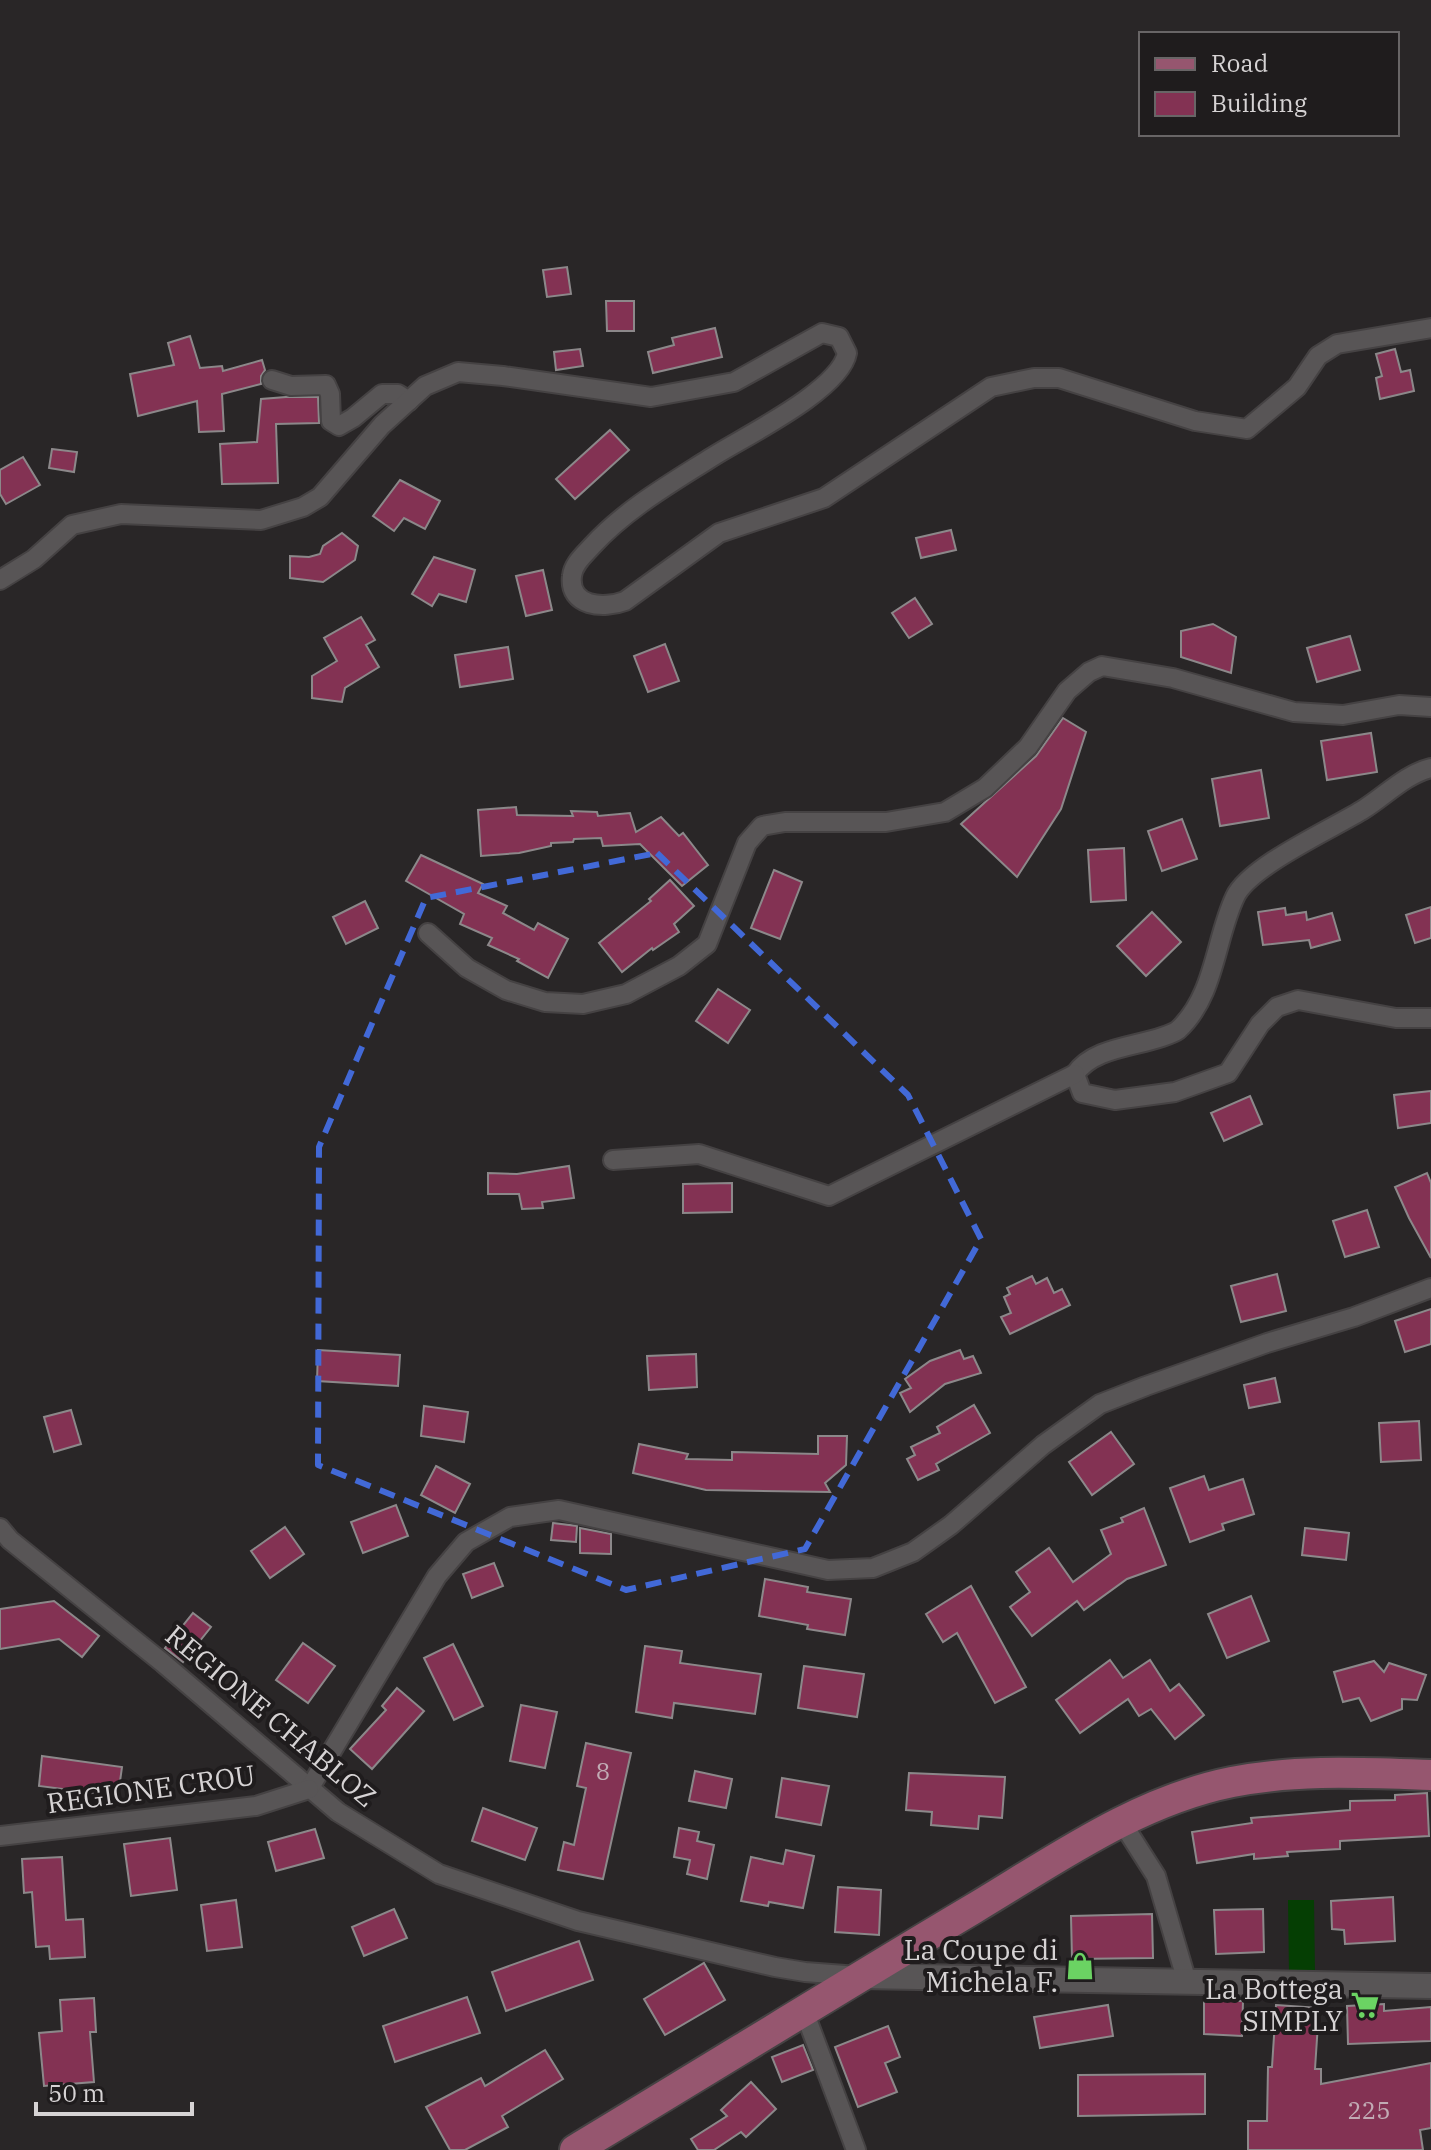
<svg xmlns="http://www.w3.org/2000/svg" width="1431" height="2150" font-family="'IBM Plex Serif',serif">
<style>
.green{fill:#053e03}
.building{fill:#833253;stroke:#8c888a;stroke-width:2}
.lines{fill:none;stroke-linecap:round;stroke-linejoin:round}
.minor-casing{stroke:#454243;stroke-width:22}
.tertiary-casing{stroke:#454243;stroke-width:28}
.primary-casing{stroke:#454243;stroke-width:34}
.minor{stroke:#585556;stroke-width:18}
.tertiary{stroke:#585556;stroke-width:24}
.primary{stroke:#96566f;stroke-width:30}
.marked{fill:none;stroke:#4269d7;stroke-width:6;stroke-dasharray:16 10;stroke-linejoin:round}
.labels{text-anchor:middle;stroke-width:8;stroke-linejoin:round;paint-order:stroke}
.number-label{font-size:24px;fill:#c1abb4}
.street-label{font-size:28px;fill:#d6d3d4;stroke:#1f1c1d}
.poi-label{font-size:28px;fill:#d6d3d4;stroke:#1f1c1d;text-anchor:end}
</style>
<rect width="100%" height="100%" fill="#292627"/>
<!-- green -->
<path class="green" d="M1288 1900H1314L1315 1974 1289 1973Z"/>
<!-- building -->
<g class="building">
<path d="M567 267 571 294 547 297 543 270Z"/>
<path d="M606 301H634V331H607Z"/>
<path d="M715 328 722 357 653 373 648 352 674 345 672 338Z"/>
<path d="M190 336 200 368 222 366 223 371 262 360 265 370 261 376V384L222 394 224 431 199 432 197 401 138 416 130 374 174 365 168 343Z"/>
<path d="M580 349 583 366 556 370 554 352Z"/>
<path d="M1395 349 1401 372 1410 370 1414 391 1380 399 1376 378 1382 376 1376 354Z"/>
<path d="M286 397H318L319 423 276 424 278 483 222 484 220 444 257 442 261 399Z"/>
<path d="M610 430 629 450 575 499 556 479Z"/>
<path d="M52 449 77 452 74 472 49 468Z"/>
<path d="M23 457 40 485 6 504 0 494V470Z"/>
<path d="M400 480 440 501 425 529 404 518 394 531 373 516Z"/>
<path d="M951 530 956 550 921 558 916 538Z"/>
<path d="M342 533 358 546 355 560 323 582 290 578V556L309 557 320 554 323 546Z"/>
<path d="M434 557 475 570 466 602 439 594 432 606 412 594Z"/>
<path d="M543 570 552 610 526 616 516 576Z"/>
<path d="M915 598 932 624 909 638 892 613Z"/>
<path d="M361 617 375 640 366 645 379 667 345 688 342 702 312 698V676L337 661 324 638Z"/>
<path d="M1213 624 1236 637 1231 673 1181 657V631Z"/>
<path d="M1350 636 1360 670 1317 682 1307 648Z"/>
<path d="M665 644 679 681 648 692 634 656Z"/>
<path d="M508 647 513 679 460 687 455 655Z"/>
<path d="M1063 718 1086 732 1061 809 1017 877 961 824 1036 756Z"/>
<path d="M1371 733 1377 772 1327 780 1321 741Z"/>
<path d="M1261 770 1269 818 1220 826 1212 779Z"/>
<path d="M516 807 517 815 573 816 571 811 597 812 598 816 630 813 636 832 661 817 679 836 683 833 708 865 682 886 640 844 603 846 601 838 574 839 573 842 551 843V846L519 853 481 856 478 810Z"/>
<path d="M1182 819 1197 859 1162 871 1148 831Z"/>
<path d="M1124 848 1126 900 1091 902 1088 850Z"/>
<path d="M421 855 483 884 478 893 507 906 503 913 534 930 538 923 568 939 548 978 517 961 519 959 488 945 492 938 460 924 464 914 406 881Z"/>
<path d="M774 870 802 882 780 939 751 928Z"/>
<path d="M670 880 694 906 674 924 679 932 653 950 652 948 622 972 599 943 651 901 649 899Z"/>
<path d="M365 901 378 928 346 944 333 917Z"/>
<path d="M1431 907V938L1415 943 1406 915Z"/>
<path d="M1285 908 1286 915 1306 912 1307 920 1332 913 1340 940 1311 948 1309 940 1263 945 1258 912Z"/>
<path d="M1152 912 1181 942 1146 976 1117 946Z"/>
<path d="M718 989 750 1010 728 1043 696 1021Z"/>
<path d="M1431 1091V1123L1398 1128 1394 1095Z"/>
<path d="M1250 1096 1262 1124 1224 1141 1211 1113Z"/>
<path d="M569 1166 574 1198 542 1202 543 1208 522 1209 519 1194H488V1173L517 1174Z"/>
<path d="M1427 1173 1431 1183V1258L1409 1218 1395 1187Z"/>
<path d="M732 1183V1212L683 1213V1184Z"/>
<path d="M1367 1210 1379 1247 1345 1257 1333 1221Z"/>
<path d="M1277 1274 1286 1311 1241 1322 1231 1286Z"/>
<path d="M1032 1276 1036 1284 1047 1278 1054 1293 1062 1289 1070 1305 1010 1334 1001 1317 1011 1313 1004 1297 1010 1294 1007 1288Z"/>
<path d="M1431 1309V1344L1405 1352 1395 1321Z"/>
<path d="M318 1350 400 1355 398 1386 317 1381Z"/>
<path d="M960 1350 964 1359 973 1356 981 1373 945 1384 910 1412 900 1393 911 1388 905 1379 930 1361Z"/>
<path d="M696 1354 697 1387 649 1390 647 1356Z"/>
<path d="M1275 1378 1280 1402 1249 1408 1244 1385Z"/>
<path d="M974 1405 990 1433 936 1464 939 1470 918 1480 907 1459 915 1455 911 1447 940 1433 937 1427Z"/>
<path d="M424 1406 468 1412 464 1442 421 1436Z"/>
<path d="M71 1410 81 1444 54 1452 44 1417Z"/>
<path d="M1419 1421 1421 1460 1381 1462 1379 1423Z"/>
<path d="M1111 1432 1134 1464 1092 1495 1069 1462Z"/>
<path d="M818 1436H847L846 1465 825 1483 830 1492 706 1490 633 1473 639 1444 688 1454 686 1459 732 1460V1452L818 1454Z"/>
<path d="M436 1466 470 1484 455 1513 421 1495Z"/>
<path d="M1204 1476 1209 1490 1243 1479 1254 1514 1222 1524 1224 1530 1190 1542 1170 1488Z"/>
<path d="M396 1505 408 1536 363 1553 351 1522Z"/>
<path d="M1144 1508 1166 1565 1127 1579 1084 1610 1077 1601 1032 1636 1010 1607 1030 1592 1016 1572 1049 1548 1073 1582 1111 1554 1101 1530 1123 1522 1121 1518Z"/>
<path d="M553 1523 577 1526 576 1542 551 1540Z"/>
<path d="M285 1527 304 1554 270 1578 251 1551Z"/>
<path d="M580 1528 611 1534V1554L580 1553Z"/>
<path d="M1305 1528 1349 1533 1346 1560 1302 1555Z"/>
<path d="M494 1563 503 1586 472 1598 463 1574Z"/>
<path d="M765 1579 808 1587 807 1592 851 1599 845 1635 807 1629 808 1625 759 1616Z"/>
<path d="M971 1586 1026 1687 995 1703 957 1633 943 1642 926 1614Z"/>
<path d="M1251 1596 1269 1641 1227 1658 1208 1614Z"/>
<path d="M54 1601 99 1636 82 1657 59 1639 0 1649V1609Z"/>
<path d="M193 1613 211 1627 183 1662 165 1648Z"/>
<path d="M303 1643 335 1666 308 1703 276 1680Z"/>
<path d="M453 1644 483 1706 454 1720 424 1658Z"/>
<path d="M645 1646 682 1651 680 1663 761 1674 755 1714 674 1703 672 1718 636 1712Z"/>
<path d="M1110 1660 1123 1678 1150 1660 1170 1691 1179 1684 1204 1715 1175 1739 1151 1709 1139 1716 1128 1699 1080 1733 1056 1700Z"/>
<path d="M1374 1661 1384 1672 1389 1663 1426 1675 1417 1700 1402 1699V1709L1371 1721 1359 1698 1343 1702 1334 1672Z"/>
<path d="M804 1666 864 1674 857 1717 798 1708Z"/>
<path d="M397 1688 424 1711 372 1769 350 1749 386 1710 382 1706Z"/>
<path d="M521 1705 557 1712 545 1768 510 1761Z"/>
<path d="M586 1743 631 1753 603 1879 558 1870 564 1842 574 1845 586 1788 577 1786Z"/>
<path d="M42 1756 122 1767 118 1796 39 1786Z"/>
<path d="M695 1771 732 1779 726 1808 689 1801Z"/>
<path d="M909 1773 1005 1777 1002 1818 979 1816 978 1829 931 1825 932 1812 906 1810Z"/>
<path d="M782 1778 829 1786 821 1825 776 1817Z"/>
<path d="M1427 1793 1429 1836 1340 1841V1849L1287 1852 1288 1856 1254 1859V1854L1197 1863 1192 1832 1252 1823 1251 1818 1350 1810V1801L1395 1800V1795Z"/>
<path d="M483 1808 537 1828 525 1860 472 1841Z"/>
<path d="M679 1828 699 1832 697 1841 714 1845 707 1879 687 1874 690 1860 674 1857Z"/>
<path d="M315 1829 324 1858 276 1871 268 1842Z"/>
<path d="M170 1838 177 1890 131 1896 124 1844Z"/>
<path d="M786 1850 814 1856 803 1908 769 1902 768 1906 741 1901 751 1857 783 1864Z"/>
<path d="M62 1857 66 1920 83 1919 85 1957 50 1959 49 1946 36 1947 32 1892 24 1893 22 1859Z"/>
<path d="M838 1887 881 1890 879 1935 835 1932Z"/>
<path d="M1393 1897 1395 1941 1345 1944 1344 1930 1332 1929 1331 1901Z"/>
<path d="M236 1900 242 1947 207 1951 201 1905Z"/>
<path d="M394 1909 407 1938 364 1956 352 1927Z"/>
<path d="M1263 1909 1264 1952 1216 1954 1214 1910Z"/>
<path d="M1152 1914 1153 1958 1072 1959 1071 1916Z"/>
<path d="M579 1941 593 1980 506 2011 492 1972Z"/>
<path d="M704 1963 725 2000 665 2035 644 1999Z"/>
<path d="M467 1997 480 2033 395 2062 383 2026Z"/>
<path d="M94 1998 96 2032H90L94 2082 44 2086 39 2033 62 2031 60 2000Z"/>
<path d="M1204 2001H1243L1242 2036 1204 2034Z"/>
<path d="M1384 2004V2011L1431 2007V2041L1348 2044 1347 2006Z"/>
<path d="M1108 2005 1113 2036 1040 2048 1034 2017Z"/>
<path d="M1276 2005 1319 2008 1315 2069H1321V2084L1431 2063V2128L1420 2130 1423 2150H1248V2121H1267L1268 2067H1272Z"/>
<path d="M888 2026 900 2057 885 2063 897 2092 858 2107 835 2047Z"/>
<path d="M803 2045 813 2070 782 2082 772 2057Z"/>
<path d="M545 2050 563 2079 502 2116 508 2127 465 2150H450L426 2107 481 2078 485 2086Z"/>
<path d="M1205 2074V2114L1078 2116V2075Z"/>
<path d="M751 2082 776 2109 746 2137 741 2132 714 2150H698L691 2139 727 2116 721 2110Z"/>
</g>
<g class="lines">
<defs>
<g id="minor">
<path d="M272 380 291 386 326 385 330 394 331 421 339 426 353 418 382 394H398L409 401"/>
<path d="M0 580 34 559 72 525 121 514 261 520 303 507 320 497 382 425 425 386 458 372 503 376 651 397 734 382 822 333 839 337 847 353C840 391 741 438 709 459 668 485 625 510 592 546 584 555 573 564 572 576 568 607 604 609 625 601L719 533 824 498 991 387 1034 378H1059L1195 421 1247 429 1297 387 1318 356 1337 344 1431 328"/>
<path d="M1431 768C1406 774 1386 795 1364 809 1334 828 1249 866 1235 897 1215 939 1215 996 1178 1030 1174 1033 1168 1035 1162 1037 1133 1047 1093 1048 1075 1074L1082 1093 1115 1100 1175 1092 1228 1073 1260 1024 1277 1007 1298 1000 1396 1018H1431"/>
<path d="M428 933 467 968 506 990 545 1002 583 1004 626 994 679 966 707 944 747 843 762 826 785 822H886L945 812 985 788 1028 747 1067 691 1089 672 1102 666 1173 678 1294 712 1343 715 1399 705 1431 707"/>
<path d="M613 1160 699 1154 829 1196 1075 1074"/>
<path d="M0 1528 10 1540 163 1663 338 1812 439 1874 578 1921 775 1967 805 1972 858 1976"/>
<path d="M309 1789 437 1576 466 1542 510 1517 559 1510 828 1570 873 1568 913 1552 951 1525 1043 1445 1100 1404 1146 1386 1267 1343 1354 1317 1431 1288"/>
<path d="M1121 1821 1156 1876 1187 1982"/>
<path d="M0 1836 256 1806 309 1789"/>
<path d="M804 2011 856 2150"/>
</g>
<path id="tertiary" d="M860 1976 1431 1986"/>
<path id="primary" d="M575 2150C708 2070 840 1988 973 1909 1055 1860 1137 1801 1232 1782 1298 1769 1365 1773 1431 1775"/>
</defs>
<!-- minor casing -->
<use href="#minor" class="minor-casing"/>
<!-- tertiary casing -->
<use href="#tertiary" class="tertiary-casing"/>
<!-- primary casing -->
<use href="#primary" class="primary-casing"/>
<!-- minor -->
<use href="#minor" class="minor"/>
<!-- tertiary -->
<use href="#tertiary" class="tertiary"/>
<!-- primary -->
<use href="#primary" class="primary"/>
</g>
<!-- marked area -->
<path class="marked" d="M657 853 908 1095 981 1239 805 1549 626 1590 318 1465 319 1147 426 898Z"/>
<!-- icons -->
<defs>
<symbol id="shop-bare" viewBox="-9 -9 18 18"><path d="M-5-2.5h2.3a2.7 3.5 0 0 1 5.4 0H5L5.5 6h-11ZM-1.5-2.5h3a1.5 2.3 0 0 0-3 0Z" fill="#6bd363" stroke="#1f1c1d" stroke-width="2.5" paint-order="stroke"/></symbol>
<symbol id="supermarket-bare" viewBox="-9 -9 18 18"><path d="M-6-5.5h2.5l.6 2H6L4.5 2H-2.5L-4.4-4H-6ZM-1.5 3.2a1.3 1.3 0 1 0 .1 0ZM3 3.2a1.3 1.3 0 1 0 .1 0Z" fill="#6bd363" stroke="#1f1c1d" stroke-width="2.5" paint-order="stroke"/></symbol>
</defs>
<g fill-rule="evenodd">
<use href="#shop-bare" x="1060" y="1946" width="40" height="40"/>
<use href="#supermarket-bare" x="1345" y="1985" width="40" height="40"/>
</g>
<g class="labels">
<!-- number labels -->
<g class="number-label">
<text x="603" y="1780">8</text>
<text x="1369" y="2119">225</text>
</g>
<!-- street labels -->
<g class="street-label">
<text transform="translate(271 1716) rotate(40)" y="10">REGIONE CHABLOZ</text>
<text transform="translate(151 1789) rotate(-8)" y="10">REGIONE CROU</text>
</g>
<!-- poi labels -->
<g class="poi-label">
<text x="1058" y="1960">La Coupe di<tspan x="1058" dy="32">Michela F.</tspan></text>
<text x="1343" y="1999">La Bottega<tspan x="1343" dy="32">SIMPLY</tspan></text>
</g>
</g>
<!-- legend -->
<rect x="1139" y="32" width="260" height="104" fill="#1f1c1d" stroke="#686566" stroke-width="2"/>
<rect x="1155" y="58" width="40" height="12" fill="#96566f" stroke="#686566" stroke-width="2"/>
<text x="1211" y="72" font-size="24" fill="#d6d3d4">Road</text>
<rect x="1155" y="92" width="40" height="24" fill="#833253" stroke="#686566" stroke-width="2"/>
<text x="1211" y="112" font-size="24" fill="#d6d3d4">Building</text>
<!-- scale -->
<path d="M36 2102v12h156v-12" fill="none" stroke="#d6d3d4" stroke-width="4"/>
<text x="48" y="2102" font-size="24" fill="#d6d3d4" stroke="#1f1c1d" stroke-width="6" paint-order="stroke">50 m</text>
</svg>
